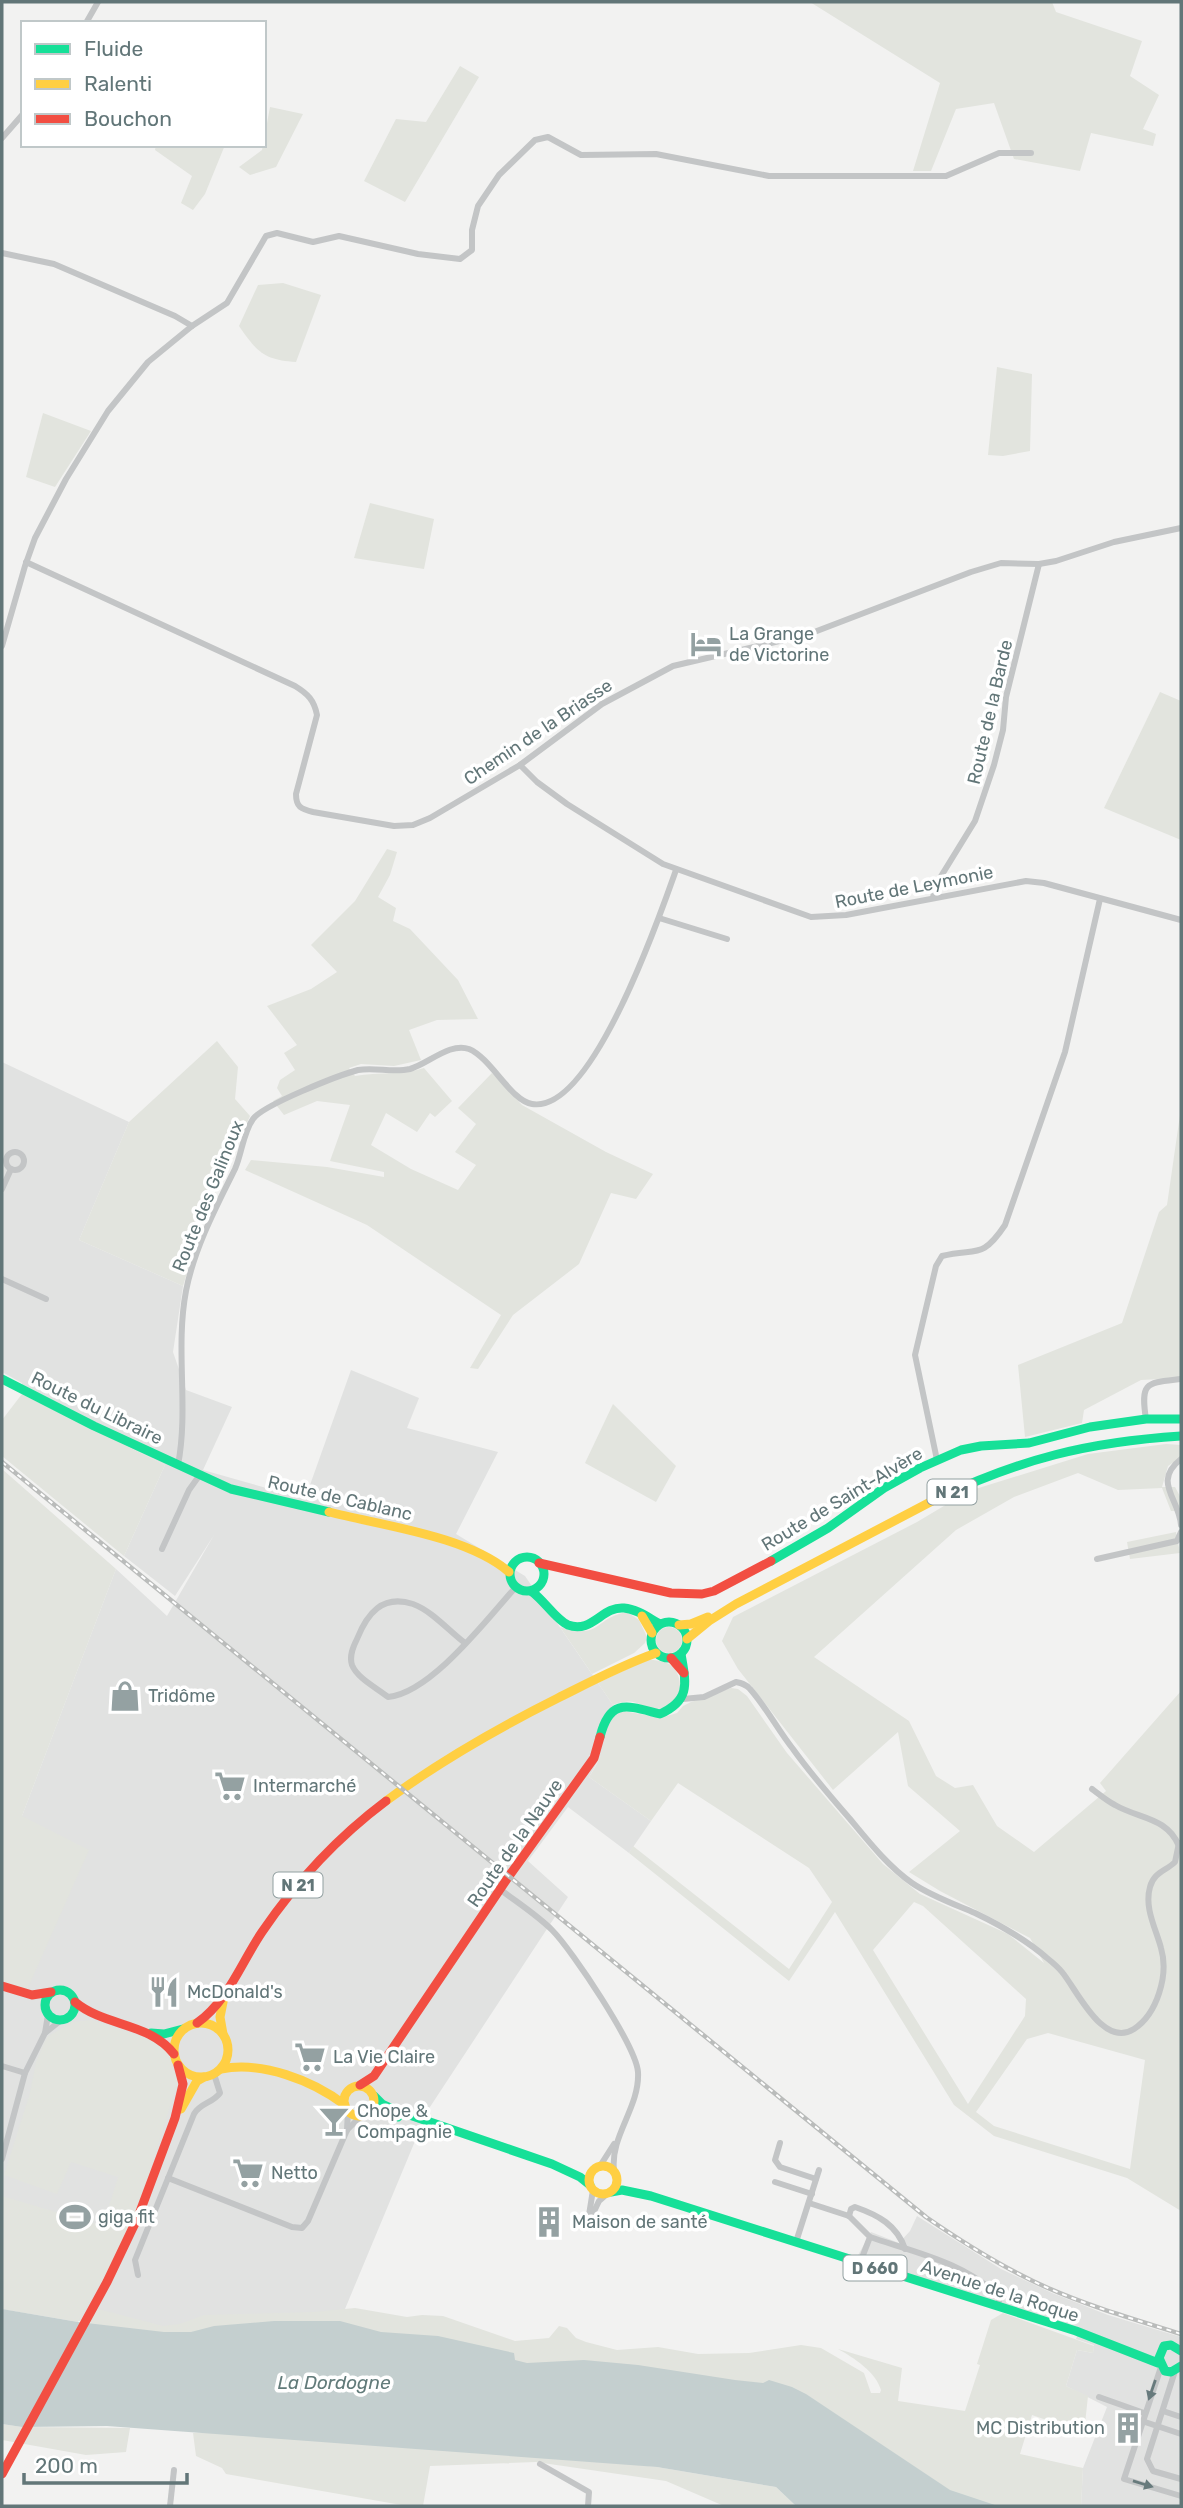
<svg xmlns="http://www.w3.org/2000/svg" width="1183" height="2508" font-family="Rubik,sans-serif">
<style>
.built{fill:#e1e2e1}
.green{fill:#e2e4de;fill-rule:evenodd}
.water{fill:#c4cfcf}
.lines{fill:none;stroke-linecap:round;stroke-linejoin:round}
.street{stroke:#c3c5c6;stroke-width:6}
.fast{stroke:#16e098;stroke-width:9}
.slow{stroke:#ffcf43;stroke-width:9}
.jam{stroke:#f24e42;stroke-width:9}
.rail-casing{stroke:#babcbb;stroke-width:4.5}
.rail{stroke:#fff;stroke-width:2;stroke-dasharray:5;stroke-linecap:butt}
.oneway{fill:#677a7c}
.labels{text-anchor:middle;stroke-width:7;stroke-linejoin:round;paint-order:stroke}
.shield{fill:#fff;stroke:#919fa0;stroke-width:2}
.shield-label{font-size:16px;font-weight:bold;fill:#627678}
.poi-label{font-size:18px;fill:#627678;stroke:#fff;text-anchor:start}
.street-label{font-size:18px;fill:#627678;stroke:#fff}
.water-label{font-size:19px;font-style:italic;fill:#627b7a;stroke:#fff}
</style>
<rect width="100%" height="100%" fill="#f2f2f1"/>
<!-- built -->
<g class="built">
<path d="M2 1062 129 1122 79 1240 183 1286 173 1352 186 1390 232 1407 203 1470 305 1499 351 1370 419 1398 407 1428 498 1452 456 1534 525 1576 613 1705 622 1718 589 1777 651 1821 629 1853 568 1807 528 1861 568 1897 428 2110 340 2321 126 2328 2 2309V1986L22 1816 116 1569 167 1616 214 1535 175 1596 124 1556 165 1465 22 1394V1383L2 1372Z"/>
<path d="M917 2216 1001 2269 1052 2293 1108 2315 1181 2337V2506H1081L1083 2468 1107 2407 1066 2386 1077 2350 1093 2353 1094 2345 1076 2339 1079 2331 857 2257 871 2232 899 2243 910 2231Z"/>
</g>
<!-- green -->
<g class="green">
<path d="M810 2H1052L1056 12 1142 41 1130 76 1159 95 1143 129 1156 134 1153 146 1091 133 1080 171 1014 159 994 103 956 109 931 171H913L940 83Z"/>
<path d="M460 66 479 77 405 202 364 181 396 119 426 122Z"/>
<path d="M270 107 303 114 276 167 250 175 239 167 262 150Z"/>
<path d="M156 145H225L205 194 193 210 181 203 192 176 155 150Z"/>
<path d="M283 283 321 295 296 362C264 360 257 352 239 326L258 285Z"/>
<path d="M997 367 1032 374 1030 451 1003 456 988 455Z"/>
<path d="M43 413 91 431 55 487 26 477Z"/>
<path d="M370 503 434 519 424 569 354 558Z"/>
<path d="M1160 692 1181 701V840L1104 808Z"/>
<path d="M387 849 397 852 390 875 378 897 396 908 393 921 410 929 458 980 478 1019 437 1020 409 1030 421 1060 394 1066 361 1064 349 1068 355 1076C379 1072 402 1075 424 1068L452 1101 435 1117 430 1113 417 1132 386 1113 371 1145 411 1169 458 1190 476 1165 455 1152 476 1124 458 1108 492 1073 522 1105 606 1152 653 1174 636 1199 611 1193 579 1264 513 1315 478 1369 470 1368 501 1315 367 1225 245 1170 251 1160 327 1167 384 1177V1172L330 1161 350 1105 317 1101 284 1115 273 1101 282 1096 277 1088 280 1080 295 1070 284 1053 297 1045 267 1006 311 989 337 972 311 945 355 901Z"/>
<path d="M217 1041 238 1067 235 1099 250 1116 204 1218 183 1286 79 1240 129 1122Z"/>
<path d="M1181 1108V1378L1141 1380 1084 1410 1082 1423 1025 1437 1018 1365 1122 1323 1159 1212 1167 1205Z"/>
<path d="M22 1394 165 1465 124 1556 2 1456V1420Z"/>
<path d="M613 1404 676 1466 656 1502 585 1463Z"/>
<path d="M1166 1444 1181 1445V1457L1168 1466 1162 1487H1175L1181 1498V1511H1171L1162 1488 1118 1490 1078 1473 1014 1497 956 1530 814 1657 909 1721 936 1776 955 1788 973 1785 997 1826 1034 1852 1106 1791 1100 1783 1181 1691V2211L1127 2178 994 2136 954 2105 835 1912 789 1981 629 1853 633 1846 789 1969 832 1902 809 1868 678 1783 651 1821 589 1777C593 1771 597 1764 600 1757 608 1740 603 1720 623 1711L657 1717 667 1716 677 1713 683 1706 691 1702 731 1688 738 1689 747 1696 787 1753 883 1864 920 1894 1008 1934 1044 1963 1030 1938 940 1891 909 1872 960 1831 908 1786 898 1732 833 1790 738 1669 722 1641 733 1617 917 1522 969 1491 1088 1454ZM914 1902 923 1906 1026 1999 1025 2016 968 2104 873 1950ZM1048 2033 1145 2060 1130 2169 994 2126 976 2112 1027 2039Z"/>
<path d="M2 1469 116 1569 22 1816 89 1850 27 1990 2 1982Z"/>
<path d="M1176 1532 1180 1553 1130 1559 1127 1542Z"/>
<path d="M627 1612 639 1620 647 1637 645 1643 634 1653 592 1674 560 1627C603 1640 593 1618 627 1612Z"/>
<circle cx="669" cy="1640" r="13"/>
<path d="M648 1659C657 1661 669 1661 674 1668 686 1684 680 1710 656 1709 636 1707 638 1696 613 1705L598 1683Z"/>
<path d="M92 2020 158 2042 168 2053 178 2081 146 2183 122 2245 78 2322 2 2309V2196L103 2226 118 2177 71 2162 57 2194 4 2175 30 2093 36 2062 47 2037 72 2022Z"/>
<path d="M355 2308 407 2317 422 2315 443 2316 515 2341 549 2338 559 2326 567 2328 576 2338 586 2342 617 2350 658 2347 698 2354 749 2353 801 2345 821 2348 864 2373 871 2393H880L881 2390C876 2372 854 2358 838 2349L902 2368 898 2401 965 2411 980 2365 977 2364 991 2320 1003 2313 1094 2346 1093 2353 1077 2350 1066 2386 1088 2396 1084 2433 1032 2415 1020 2454 1083 2468 1081 2506H974L230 2344 90 2324 98 2309 163 2326 180 2324 204 2315 314 2312Z"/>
<path d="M2 2424 22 2427 130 2428 126 2452 86 2455 2 2440Z"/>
<path d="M333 2432 657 2467 776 2487 796 2506H724L666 2481 536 2462 430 2466 423 2506H407L226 2474 222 2468 196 2456 193 2433Z"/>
</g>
<!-- water -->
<path class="water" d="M2 2309 78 2322 164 2332H191L214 2326 274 2321H340L381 2332 438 2336 514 2353 515 2360 527 2363 584 2360 638 2365 735 2380 763 2383 769 2380 792 2387 806 2394 950 2490 998 2506H796L776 2487 657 2467 107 2426 22 2427 2 2424Z"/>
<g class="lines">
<!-- street -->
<g class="street">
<path d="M86 23 98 2"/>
<path d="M2 138 23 114"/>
<path d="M2 253 54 264 175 316 192 326"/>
<path d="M26 562 295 686C308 694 314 700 317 715L296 794C296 807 301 809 313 812L394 826 413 825 430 818 520 765 602 704 673 666 809 634 971 572 1001 563 1039 564 1056 561 1114 542 1181 528"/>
<path d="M2 646 25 566 35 538 66 479 108 411 148 362 192 326 227 303 266 236 277 233 313 242 339 236 418 254 460 259 472 250V230L478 206 499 175 535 140 548 137 581 155 656 154 769 176H946L999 153H1031"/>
<path d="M520 765 537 782 567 804 663 864 811 917 846 915 1026 881 1044 883 1181 920"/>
<path d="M933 898 935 886 975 821 994 765 1003 730 1006 697 1039 564"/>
<path d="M659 918 727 939"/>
<circle cx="15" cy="1161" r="9"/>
<path d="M2 1189 11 1169"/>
<path d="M2 1279 46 1299"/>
<path d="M1146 1419C1140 1381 1147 1383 1181 1379"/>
<path d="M1181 1459C1152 1482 1179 1498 1181 1525"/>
<path d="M937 1460 915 1355 936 1266 942 1256C976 1247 981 1261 1005 1225L1065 1052 1100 899"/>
<path d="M178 1465C189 1408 175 1349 186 1291 194 1249 216 1207 235 1169 242 1153 243 1133 253 1119 263 1105 339 1075 358 1070 375 1067 393 1073 410 1069 428 1064 450 1042 469 1049 491 1058 511 1101 532 1104 592 1114 660 915 676 870"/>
<path d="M162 1549 189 1490 199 1476"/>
<path d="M1097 1559 1177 1541 1181 1532"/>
<path d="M465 1643C449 1631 432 1611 413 1604 382 1594 367 1614 357 1639 353 1647 349 1656 352 1665 357 1678 377 1688 388 1697 431 1693 487 1619 515 1588"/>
<path d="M683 1699 704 1697 736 1682C741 1683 746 1684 750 1689 766 1707 778 1730 793 1749 810 1773 830 1796 850 1819 869 1842 888 1866 912 1883 931 1896 954 1904 975 1913 1000 1925 1025 1939 1047 1958 1052 1962 1058 1967 1062 1972 1077 1990 1103 2049 1134 2029 1157 2014 1169 1975 1161 1948 1156 1929 1144 1908 1150 1887 1154 1872 1166 1871 1175 1862L1179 1843"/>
<path d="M1092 1789C1100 1795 1107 1801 1115 1805 1139 1819 1167 1817 1179 1846"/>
<path d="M501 1890C518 1903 537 1915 552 1930 572 1950 636 2046 638 2072 640 2107 610 2136 614 2170"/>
<path d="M45 2033 60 2021"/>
<path d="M2 2066 25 2073"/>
<path d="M347 2130 348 2111"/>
<path d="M780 2143 775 2160 780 2167 816 2179"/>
<path d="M2 2159 25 2073 45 2033 48 2015"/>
<path d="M600 2166 614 2144"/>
<path d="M168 2178 292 2227 302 2228 308 2221 347 2130 361 2116"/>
<path d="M775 2182 812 2194"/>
<path d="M809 2203 849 2216 870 2237 860 2263"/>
<path d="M589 2215 593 2190"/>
<path d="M849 2216 851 2209 855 2207C878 2215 897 2225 905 2249"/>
<path d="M573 2219 588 2224"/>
<path d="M588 2224 599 2201 607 2194"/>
<path d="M870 2237C914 2252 967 2263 1000 2298L997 2306"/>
<path d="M796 2242 819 2170"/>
<path d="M138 2275 135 2260 194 2114C200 2103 213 2103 220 2093L214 2074"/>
<path d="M1161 2367 1124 2479 1181 2496"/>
<path d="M1175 2371 1147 2459 1153 2471 1181 2479"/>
<path d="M1099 2397 1144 2413"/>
<path d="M1163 2411 1181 2417"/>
<path d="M1142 2421 1181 2434"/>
<path d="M540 2464 589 2492 588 2506"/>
<path d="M170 2506 174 2470"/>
</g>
<!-- fast -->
<g class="fast">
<path d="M2 1379 94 1426 231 1489 329 1512"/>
<path d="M936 1499C1021 1459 1087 1442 1181 1436"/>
<circle cx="527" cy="1574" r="17"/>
<path d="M771 1561 828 1528 884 1488 920 1468 961 1450 981 1446 1029 1443 1090 1427 1146 1419H1181"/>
<path d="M531 1591C544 1600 556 1620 568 1625 592 1634 602 1606 624 1608 637 1609 649 1618 660 1624"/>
<circle cx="669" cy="1640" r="18"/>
<path d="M600 1737C610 1697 628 1706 660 1714 691 1700 686 1683 681 1654"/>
<circle cx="60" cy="2005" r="15"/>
<path d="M151 2033 164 2034 183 2029"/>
<path d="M374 2096 382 2104 395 2110 552 2164 580 2177 590 2185"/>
<path d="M369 2113 381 2112 398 2117"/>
<path d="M611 2192 622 2190 651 2196 1076 2331 1158 2363"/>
<path d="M1181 2351 1171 2345 1164 2346 1159 2358 1165 2371 1171 2372 1181 2366"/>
</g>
<!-- slow -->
<g class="slow">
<path d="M329 1512C384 1526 467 1536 509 1572"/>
<path d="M642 1616 652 1633"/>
<path d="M679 1625 691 1624 708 1617"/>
<path d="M687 1639 709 1621 736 1604 936 1499"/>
<path d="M386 1801C440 1761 498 1728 558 1698 590 1682 622 1665 656 1653"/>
<circle cx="201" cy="2050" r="27"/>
<path d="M223 2034 220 2017 224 1997"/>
<path d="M221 2069C262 2061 312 2080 345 2105"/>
<circle cx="359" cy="2101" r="15"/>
<path d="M181 2109 197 2081 204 2077"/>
<circle cx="603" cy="2180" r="14"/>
</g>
<!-- jam -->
<g class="jam">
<path d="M539 1563 671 1593 702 1594 714 1591 771 1561"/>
<path d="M671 1658 684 1673"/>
<path d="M2 1986 32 1995 51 1992"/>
<path d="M75 2002C105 2027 149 2022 174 2054"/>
<path d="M197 2023C228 2001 241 1963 262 1932 296 1882 338 1837 386 1801"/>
<path d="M360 2085 374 2076 509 1876 594 1758 600 1737"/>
<path d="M2 2474 107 2282 138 2217 175 2118 183 2084 178 2065"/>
</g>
<defs>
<path id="rail" d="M2 1462 926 2217C965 2244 1005 2269 1048 2288 1091 2307 1137 2320 1181 2334"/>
</defs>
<!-- rail casing -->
<use href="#rail" class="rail-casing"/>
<!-- rail -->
<use href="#rail" class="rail"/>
</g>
<!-- one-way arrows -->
<defs><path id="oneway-solid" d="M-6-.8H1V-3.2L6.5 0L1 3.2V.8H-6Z" transform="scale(1.75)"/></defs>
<g class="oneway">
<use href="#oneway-solid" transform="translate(1152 2390) rotate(109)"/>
<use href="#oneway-solid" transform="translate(1143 2484) rotate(17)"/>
</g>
<!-- icons -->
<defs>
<symbol id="hotel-bare" viewBox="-9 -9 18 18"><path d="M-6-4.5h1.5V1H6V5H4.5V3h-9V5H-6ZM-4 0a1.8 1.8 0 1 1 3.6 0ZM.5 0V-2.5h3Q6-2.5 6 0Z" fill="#94a1a2" stroke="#fff" stroke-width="2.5" paint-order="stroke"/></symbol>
<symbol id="shop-bare" viewBox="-9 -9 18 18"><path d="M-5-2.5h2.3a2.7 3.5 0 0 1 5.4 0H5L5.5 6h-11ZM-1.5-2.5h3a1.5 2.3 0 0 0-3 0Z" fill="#94a1a2" stroke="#fff" stroke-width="2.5" paint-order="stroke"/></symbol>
<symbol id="supermarket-bare" viewBox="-9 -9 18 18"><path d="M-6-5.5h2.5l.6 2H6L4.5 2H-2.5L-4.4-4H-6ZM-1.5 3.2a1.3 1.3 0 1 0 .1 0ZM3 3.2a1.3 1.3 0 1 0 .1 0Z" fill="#94a1a2" stroke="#fff" stroke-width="2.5" paint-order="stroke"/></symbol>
<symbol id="restaurant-bare" viewBox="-9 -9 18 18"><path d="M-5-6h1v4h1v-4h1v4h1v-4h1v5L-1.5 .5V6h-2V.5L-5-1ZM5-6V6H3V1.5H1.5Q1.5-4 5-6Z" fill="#94a1a2" stroke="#fff" stroke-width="2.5" paint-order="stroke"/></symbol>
<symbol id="bar-bare" viewBox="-9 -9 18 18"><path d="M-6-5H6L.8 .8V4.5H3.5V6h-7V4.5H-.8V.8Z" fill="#94a1a2" stroke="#fff" stroke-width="2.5" paint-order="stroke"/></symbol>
<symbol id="stadium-bare" viewBox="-9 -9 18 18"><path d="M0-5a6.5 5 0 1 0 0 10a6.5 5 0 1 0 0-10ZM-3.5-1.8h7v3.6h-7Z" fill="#94a1a2" stroke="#fff" stroke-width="2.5" paint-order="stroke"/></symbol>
<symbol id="building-bare" viewBox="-9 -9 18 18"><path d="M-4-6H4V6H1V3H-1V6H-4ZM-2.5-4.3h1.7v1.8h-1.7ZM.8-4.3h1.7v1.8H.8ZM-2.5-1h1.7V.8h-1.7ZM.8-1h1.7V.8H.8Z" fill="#94a1a2" stroke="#fff" stroke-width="2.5" paint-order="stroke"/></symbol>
</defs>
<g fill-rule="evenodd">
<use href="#hotel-bare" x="684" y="622" width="44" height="44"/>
<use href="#shop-bare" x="103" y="1674" width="44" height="44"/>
<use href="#supermarket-bare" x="208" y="1764" width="44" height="44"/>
<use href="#restaurant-bare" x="142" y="1970" width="44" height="44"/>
<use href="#supermarket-bare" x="288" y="2035" width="44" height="44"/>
<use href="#bar-bare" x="312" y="2099" width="44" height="44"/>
<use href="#supermarket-bare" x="226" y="2151" width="44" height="44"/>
<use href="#stadium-bare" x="53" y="2195" width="44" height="44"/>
<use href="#building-bare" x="527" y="2200" width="44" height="44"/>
<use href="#building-bare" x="1106" y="2406" width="44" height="44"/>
</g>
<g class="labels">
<!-- shield labels -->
<g class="shield">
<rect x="927.5" y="1479.5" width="49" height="25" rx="5"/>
<rect x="273.5" y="1872.5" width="49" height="25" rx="5"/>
<rect x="843.5" y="2255.5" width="63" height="25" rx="5"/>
</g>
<g class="shield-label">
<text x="952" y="1498">N 21</text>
<text x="298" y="1891">N 21</text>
<text x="875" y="2274">D 660</text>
</g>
<!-- poi labels -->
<g class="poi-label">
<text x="729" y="640">La Grange<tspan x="729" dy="21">de Victorine</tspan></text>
<text x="148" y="1702">Tridôme</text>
<text x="253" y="1792">Intermarché</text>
<text x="187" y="1998">McDonald's</text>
<text x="333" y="2063">La Vie Claire</text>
<text x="357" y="2117">Chope &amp;<tspan x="357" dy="21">Compagnie</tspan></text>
<text x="271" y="2179">Netto</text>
<text x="98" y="2223">giga fit</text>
<text x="572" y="2228">Maison de santé</text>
<text x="1105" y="2434" text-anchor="end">MC Distribution</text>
</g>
<!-- street labels -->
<g class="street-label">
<text transform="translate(990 712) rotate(-77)" y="6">Route de la Barde</text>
<text transform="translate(538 732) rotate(-34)" y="6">Chemin de la Briasse</text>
<text transform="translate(914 887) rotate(-11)" y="6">Route de Leymonie</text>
<text transform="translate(208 1196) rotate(-68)" y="6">Route des Galinoux</text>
<text transform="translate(97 1408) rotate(26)" y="6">Route du Libraire</text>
<text transform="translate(340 1498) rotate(13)" y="6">Route de Cablanc</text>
<text transform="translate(842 1499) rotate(-31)" y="6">Route de Saint-Alvère</text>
<text transform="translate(515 1843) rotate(-55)" y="6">Route de la Nauve</text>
<text transform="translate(1000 2291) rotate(18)" y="6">Avenue de la Roque</text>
</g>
<!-- water labels -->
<g class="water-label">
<text x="334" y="2389">La Dordogne</text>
</g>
</g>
<!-- border -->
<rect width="1183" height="2508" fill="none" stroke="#627678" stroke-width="7"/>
<!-- legend -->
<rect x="21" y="21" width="245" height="126" fill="#ffffff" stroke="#c0c8c9" stroke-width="2"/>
<rect x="35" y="44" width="35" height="10" fill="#16e098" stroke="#c0c8c9" stroke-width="2"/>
<text x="84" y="56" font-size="21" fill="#627678">Fluide</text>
<rect x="35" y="79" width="35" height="10" fill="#ffcf43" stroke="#c0c8c9" stroke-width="2"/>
<text x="84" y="91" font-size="21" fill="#627678">Ralenti</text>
<rect x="35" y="114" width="35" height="10" fill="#f24e42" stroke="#c0c8c9" stroke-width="2"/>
<text x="84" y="126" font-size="21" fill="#627678">Bouchon</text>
<!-- scale -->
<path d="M24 2473v10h163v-10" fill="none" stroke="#627678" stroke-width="3.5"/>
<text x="35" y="2473" font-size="21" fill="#627678" stroke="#ffffff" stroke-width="5" paint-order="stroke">200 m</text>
</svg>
